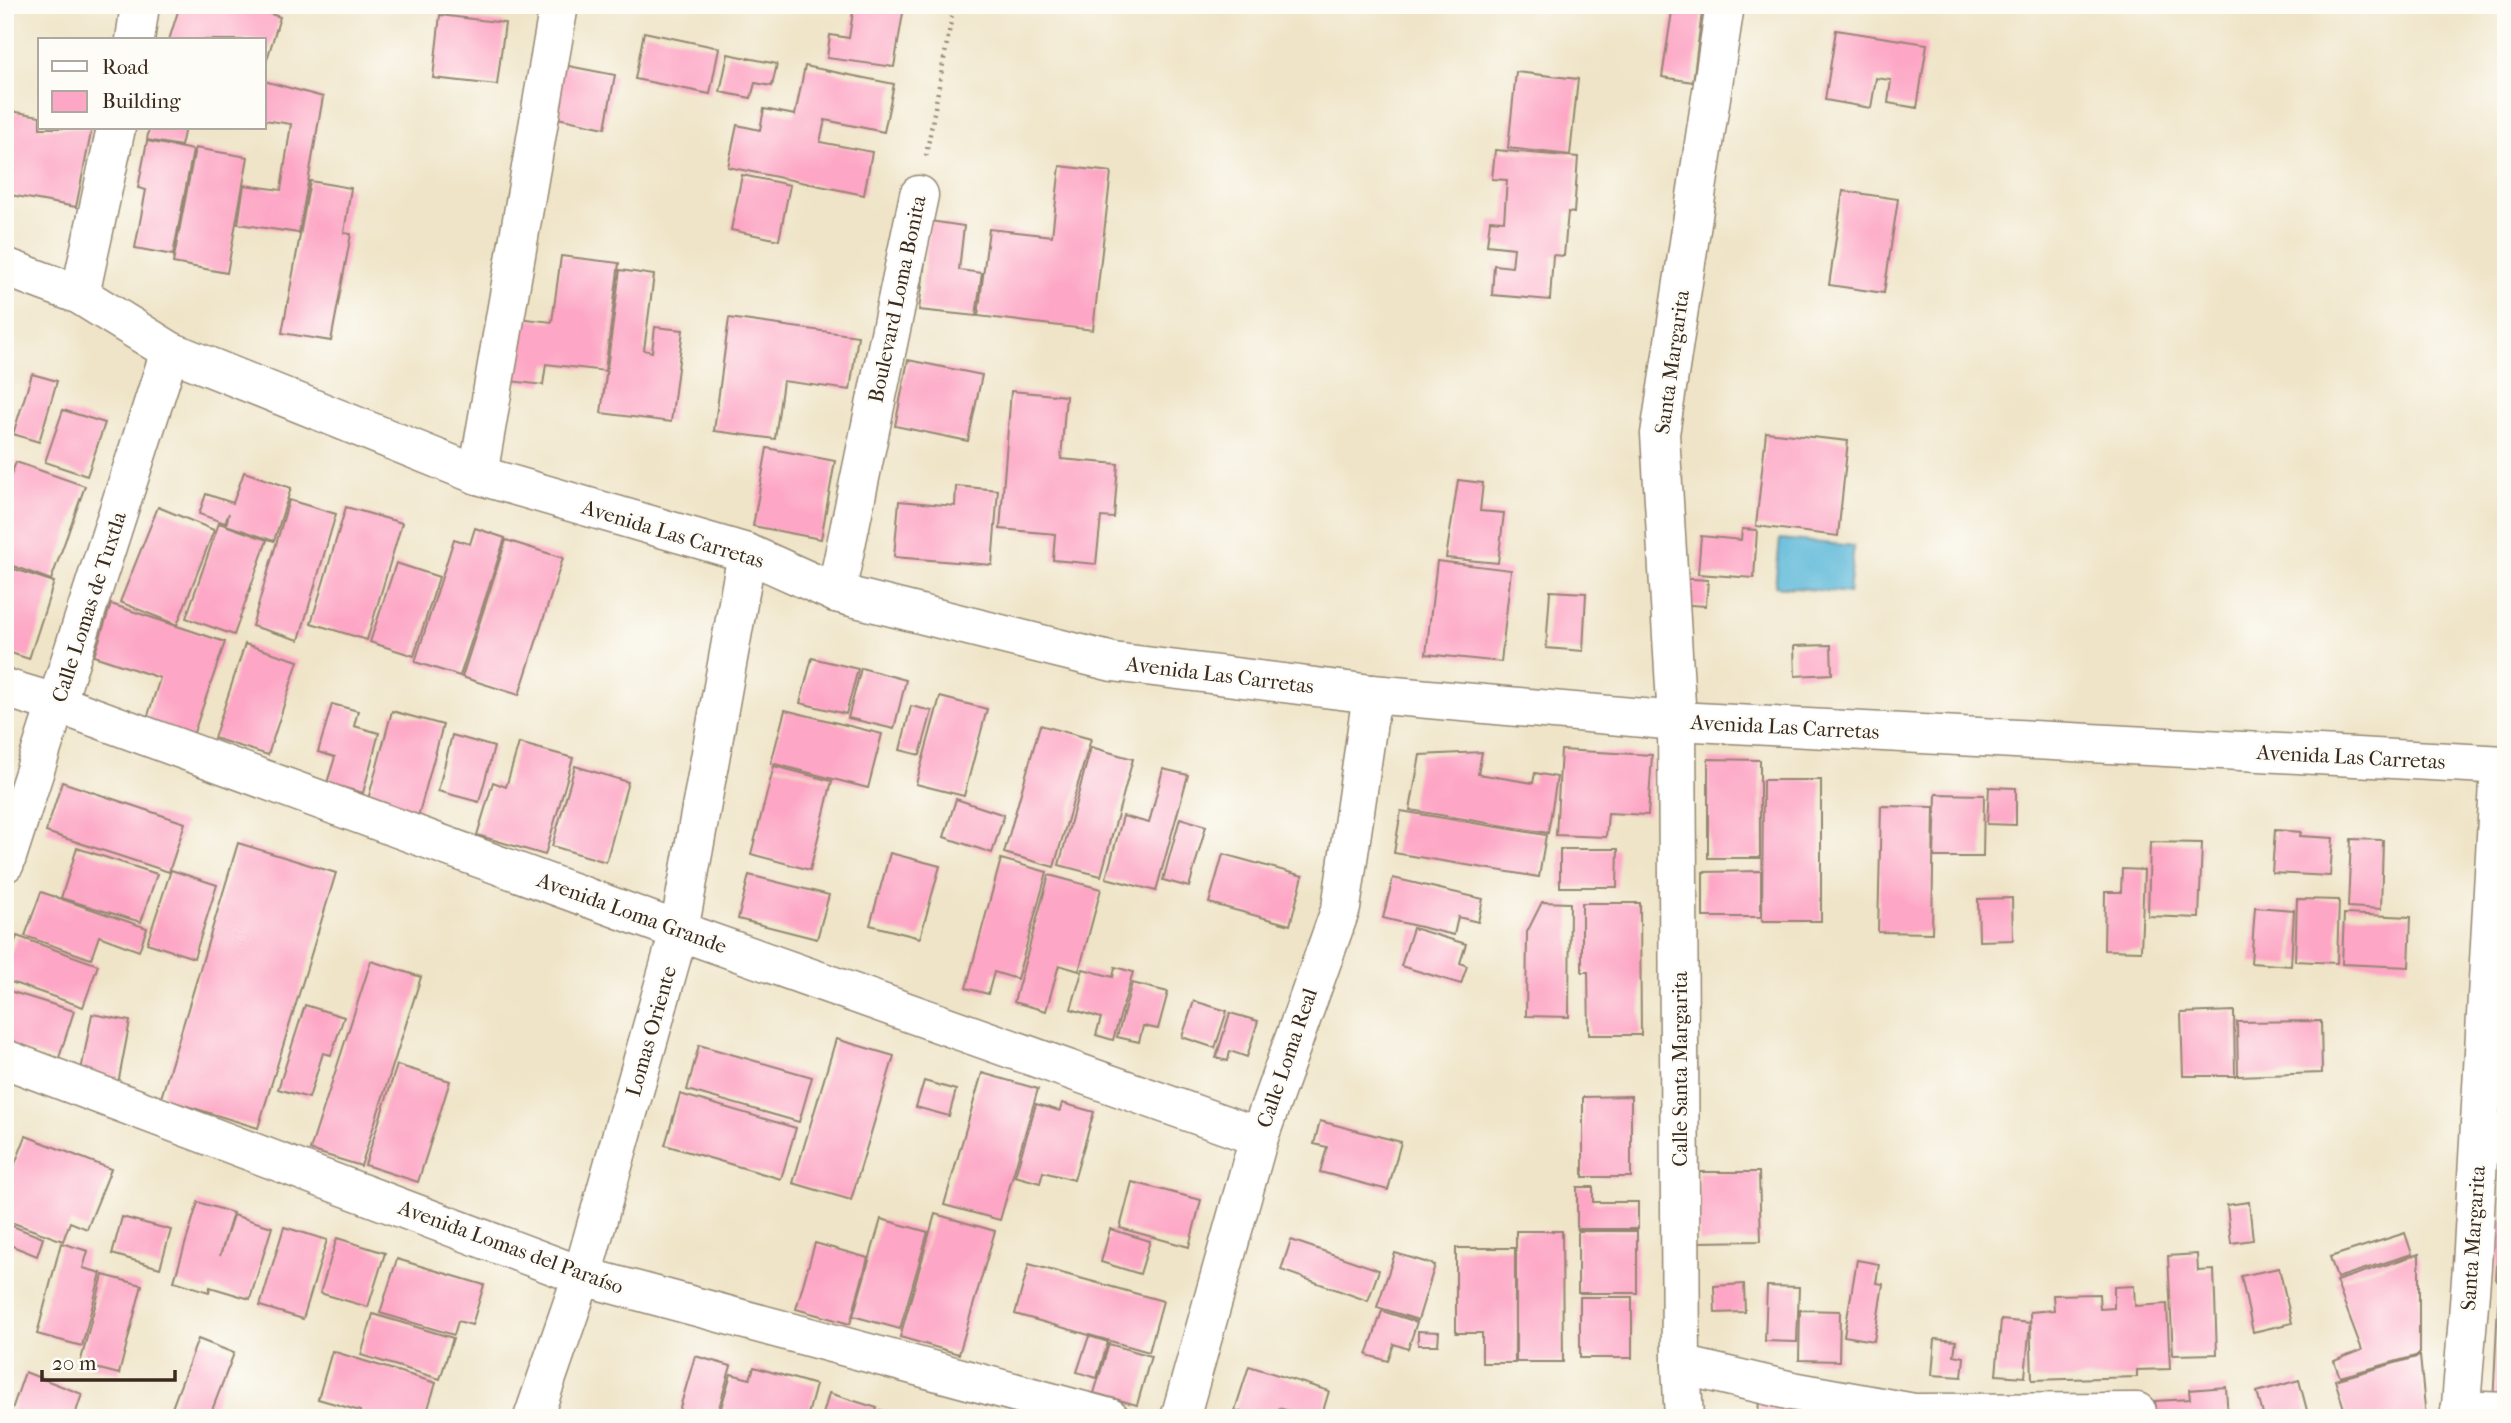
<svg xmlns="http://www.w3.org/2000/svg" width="2511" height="1423" font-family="'IM FELL French Canon',serif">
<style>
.water{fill:#5ab7d8;stroke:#4a707b;stroke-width:2}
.building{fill:#fda6c5}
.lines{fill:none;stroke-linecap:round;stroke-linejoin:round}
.minor-casing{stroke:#958772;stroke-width:41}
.path{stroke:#958772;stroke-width:4.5;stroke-dasharray:2 5;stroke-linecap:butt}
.minor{stroke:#fff;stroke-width:38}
.labels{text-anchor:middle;stroke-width:5;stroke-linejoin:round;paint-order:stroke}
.street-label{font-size:21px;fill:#3b2a1e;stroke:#fdfcf7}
</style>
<rect width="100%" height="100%" fill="#fdfcf7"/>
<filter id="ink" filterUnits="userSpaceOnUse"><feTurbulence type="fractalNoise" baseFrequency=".0143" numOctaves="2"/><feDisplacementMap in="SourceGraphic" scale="14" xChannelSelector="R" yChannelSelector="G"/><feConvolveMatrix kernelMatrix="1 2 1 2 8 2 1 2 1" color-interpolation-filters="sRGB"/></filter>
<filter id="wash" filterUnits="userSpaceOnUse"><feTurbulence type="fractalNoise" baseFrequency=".00686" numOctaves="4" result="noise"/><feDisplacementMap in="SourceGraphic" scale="28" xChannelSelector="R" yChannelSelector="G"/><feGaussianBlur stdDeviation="1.57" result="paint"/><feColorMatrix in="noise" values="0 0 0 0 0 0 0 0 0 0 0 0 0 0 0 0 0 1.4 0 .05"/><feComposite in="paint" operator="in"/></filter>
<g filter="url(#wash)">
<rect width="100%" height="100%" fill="#efe4c7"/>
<!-- water -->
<path class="water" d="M1780 539 1854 546 1849 593 1775 586Z"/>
<g id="blocks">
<!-- building -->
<g class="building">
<path d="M180 5H242L280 17 265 66 264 40H169Z"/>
<path d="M854 5 904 7 894 67 827 58 830 35 849 38Z"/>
<path d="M1673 5H1703L1693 82 1662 77Z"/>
<path d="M440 15 505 23 497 85 433 78Z"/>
<path d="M1836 30 1927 44 1917 108 1888 103 1891 80 1876 78 1871 108 1825 100Z"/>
<path d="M644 32 719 48 710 94 635 79Z"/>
<path d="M728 54 777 64 772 86 755 83 751 98 720 92Z"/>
<path d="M558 64 615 75 605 128 548 116Z"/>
<path d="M805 66 894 84 884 132 825 120 820 142 872 152 864 195 728 167 737 125 760 130 764 109 795 115Z"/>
<path d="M1516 72 1578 79 1570 155 1508 148Z"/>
<path d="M264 81 323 97 299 233 238 224 244 185 281 190 291 124 264 120Z"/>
<path d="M5 110 40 116V128H92L76 207 5 194Z"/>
<path d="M149 128H185L181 146 147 140Z"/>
<path d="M147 141 193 150 173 255 135 248 146 190 138 188Z"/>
<path d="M195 148 248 157 227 273 173 263Z"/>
<path d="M1495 150 1578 157 1574 213 1568 212 1564 256 1553 255 1550 300 1492 295 1494 265 1512 267 1514 248 1487 245 1490 220 1504 221 1507 180 1492 179Z"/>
<path d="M1060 166 1111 172 1093 330 978 316 989 229 1052 236Z"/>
<path d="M742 175 790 185 779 240 731 230Z"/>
<path d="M310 181 351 188 344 233 351 234 331 341 282 333Z"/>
<path d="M1843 191 1898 199 1884 293 1829 285Z"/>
<path d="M930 221 964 226 959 270 982 273 976 316 919 310Z"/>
<path d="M561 256 619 263 605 371 546 364 543 385 510 381 518 318 552 322Z"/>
<path d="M620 270 654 275 644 350 652 352 655 327 683 330 671 422 601 413Z"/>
<path d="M729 318 858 336 850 390 783 381 775 439 714 431Z"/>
<path d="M908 360 982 375 968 441 895 426Z"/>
<path d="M32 374 57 381 39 442 13 434Z"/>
<path d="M1011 391 1066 396 1061 459 1118 464 1114 518 1101 517 1096 564 1053 560 1055 534 1000 529Z"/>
<path d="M63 410 105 423 87 476 45 462Z"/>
<path d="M1766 432 1848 441 1838 536 1756 526Z"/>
<path d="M767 448 835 461 821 539 753 526Z"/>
<path d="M16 462 85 486 51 580 5 563V491Z"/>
<path d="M244 472 291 488 274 541 226 525 229 513 225 523 199 514 206 494 233 503Z"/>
<path d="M1458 480 1483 483 1480 511 1504 513 1498 563 1446 558Z"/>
<path d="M956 486 998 490 992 565 894 557 899 501 955 506Z"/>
<path d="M289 500 336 514 299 640 252 626Z"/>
<path d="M158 507 214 530 177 625 120 602Z"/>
<path d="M346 507 402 523 367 640 311 623Z"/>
<path d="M219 523 267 540 234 635 186 618Z"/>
<path d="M475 528 505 538 460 676 415 662 454 539 470 544Z"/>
<path d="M1742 529 1757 530 1754 578 1698 574 1701 536 1741 540Z"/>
<path d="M506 540 563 558 519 695 462 677Z"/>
<path d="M1437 561 1511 570 1501 662 1426 654Z"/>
<path d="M396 563 439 577 414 656 370 642Z"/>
<path d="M5 566 54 582 29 659 5 651Z"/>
<path d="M1675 578 1708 580 1706 606 1674 604Z"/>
<path d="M1550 591 1586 593 1583 651 1546 648Z"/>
<path d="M111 604 225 642 190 744 144 728 160 678 94 656Z"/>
<path d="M245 644 298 661 268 755 214 738Z"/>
<path d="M1831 645 1832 674 1795 676 1794 646Z"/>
<path d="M812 658 858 669 846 714 800 703Z"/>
<path d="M861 668 906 680 894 729 848 718Z"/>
<path d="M940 697 987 709 964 796 916 784Z"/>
<path d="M332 704 358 711 354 726 379 733 363 793 327 783 335 757 318 752Z"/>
<path d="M911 706 932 711 920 755 900 750Z"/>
<path d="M785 710 882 734 868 788 771 763Z"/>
<path d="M392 711 443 725 418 817 367 803Z"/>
<path d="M1040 725 1091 739 1054 867 1004 853Z"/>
<path d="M452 735 494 747 479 802 438 791Z"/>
<path d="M519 743 573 758 545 855 477 835 493 782 506 787Z"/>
<path d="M1091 747 1133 759 1101 876 1059 865Z"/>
<path d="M1561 750 1652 755 1648 815 1608 813 1606 837 1556 835Z"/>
<path d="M1482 752 1478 774 1533 783 1535 773 1557 777 1548 833 1410 810 1420 755Z"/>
<path d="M1708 759 1760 760V858H1708Z"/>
<path d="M575 766 628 782 606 862 552 846Z"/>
<path d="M774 766 832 781 810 870 751 854Z"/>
<path d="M1163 769 1188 775 1156 891 1106 878 1123 816 1149 823Z"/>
<path d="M1763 780H1821V921H1762Z"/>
<path d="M62 782 185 823 169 872 46 832Z"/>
<path d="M1989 787 2016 788V825L1987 824Z"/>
<path d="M1936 794 1984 795 1983 857H1934Z"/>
<path d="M956 799 1004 815 992 853 944 837Z"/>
<path d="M1881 806 1934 807 1932 933 1878 932Z"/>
<path d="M1401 811 1546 835 1539 877 1394 853Z"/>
<path d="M1180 818 1206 826 1189 887 1163 880Z"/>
<path d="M2275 830 2301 832 2300 836 2333 838 2330 876 2272 873Z"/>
<path d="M2351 839 2383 840 2381 909 2348 907Z"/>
<path d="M2150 842 2202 843 2199 918 2148 916Z"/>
<path d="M238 843 336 873 258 1128 161 1098Z"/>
<path d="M77 848 157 874 141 922 61 898Z"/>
<path d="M1560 849H1618L1617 887H1560Z"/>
<path d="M890 853 940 866 920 938 870 925Z"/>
<path d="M1223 854 1303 876 1290 925 1209 903Z"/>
<path d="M1001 859 1047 872 1017 979 994 972 988 994 966 988Z"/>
<path d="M2122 869 2144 870 2141 951 2104 950 2105 892H2121Z"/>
<path d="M171 870 217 885 194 958 147 943Z"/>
<path d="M1761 871V917H1703V872Z"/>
<path d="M749 875 829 895 817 939 738 919Z"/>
<path d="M1049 875 1101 889 1079 971 1059 965 1046 1011 1014 1002Z"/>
<path d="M1393 878 1483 899 1478 922 1458 917 1454 935 1383 918Z"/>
<path d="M41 892 147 928 139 951 99 936 91 959 25 936Z"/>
<path d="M2012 898 2013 940 1979 941 1978 899Z"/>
<path d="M2297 899 2339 900 2337 963 2295 961Z"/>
<path d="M1542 902 1570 903 1569 1017 1526 1016 1527 932Z"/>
<path d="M1582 903H1640L1641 1035H1589L1588 972H1582Z"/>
<path d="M2255 907 2294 910 2291 966 2251 963Z"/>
<path d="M2344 914 2411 917 2409 967 2342 964Z"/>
<path d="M1413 928 1466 944 1460 963 1467 966 1461 984 1401 966Z"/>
<path d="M17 936 98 965 83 1007 5 980V968Z"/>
<path d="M371 961 421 977 361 1166 310 1150Z"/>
<path d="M1115 967 1133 972 1113 1040 1096 1035 1101 1018 1071 1009 1083 969 1113 977Z"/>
<path d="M1132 983 1168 992 1158 1029 1143 1026 1139 1042 1117 1037Z"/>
<path d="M6 990 74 1011 58 1061 5 1044Z"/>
<path d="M1194 1001 1227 1011 1215 1048 1182 1037Z"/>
<path d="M305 1005 344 1017 331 1055 323 1053 309 1098 278 1089Z"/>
<path d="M2234 1011 2235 1076H2183L2181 1013Z"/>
<path d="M1230 1013 1258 1021 1247 1057 1230 1051 1228 1061 1216 1058Z"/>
<path d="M92 1014 130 1021 118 1084 80 1076Z"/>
<path d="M2321 1021 2322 1073 2238 1076 2237 1022Z"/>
<path d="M836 1039 894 1056 851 1200 793 1183Z"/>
<path d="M699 1045 812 1077 799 1122 687 1090Z"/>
<path d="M397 1065 450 1081 418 1182 365 1165Z"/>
<path d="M982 1073 1038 1089 1000 1220 944 1205Z"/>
<path d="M924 1081 956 1090 949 1116 916 1107Z"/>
<path d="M680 1094 796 1128 781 1179 665 1145Z"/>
<path d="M1631 1096V1177H1583V1097Z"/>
<path d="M1062 1103 1094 1112 1074 1180 1043 1172 1040 1183 1015 1176 1036 1104 1060 1111Z"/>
<path d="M1320 1121 1401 1142 1388 1190 1320 1172 1327 1147 1314 1144Z"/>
<path d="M5 1123 13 1126 6 1145H5Z"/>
<path d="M26 1136 111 1169 87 1229 70 1222 63 1241 5 1220V1189Z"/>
<path d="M1698 1172H1759L1761 1241 1699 1242Z"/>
<path d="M1132 1182 1201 1200 1189 1247 1120 1228Z"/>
<path d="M1577 1187H1593V1202H1638V1229H1577Z"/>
<path d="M198 1202 233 1213 220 1256 233 1215 272 1227 250 1299 210 1287 209 1292 174 1281Z"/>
<path d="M2249 1202 2253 1240 2231 1243 2227 1205Z"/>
<path d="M935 1214 995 1231 959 1354 900 1337Z"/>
<path d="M122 1217 171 1230 160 1268 112 1254Z"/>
<path d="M881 1219 928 1232 900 1329 853 1316Z"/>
<path d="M2500 1220H2506V1281L2496 1280Z"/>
<path d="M5 1223 43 1238 37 1256 5 1243Z"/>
<path d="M284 1227 327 1240 303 1319 260 1306Z"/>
<path d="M1110 1229 1150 1241 1140 1274 1101 1262Z"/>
<path d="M1516 1231H1562L1563 1362H1516Z"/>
<rect x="1578" y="1231" width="59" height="62"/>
<path d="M2405 1233 2412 1254 2337 1278 2330 1257Z"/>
<path d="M337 1238 385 1253 368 1307 320 1293Z"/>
<path d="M1291 1240 1379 1270 1368 1301 1281 1270Z"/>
<path d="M61 1243 88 1251 83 1268 101 1273 82 1346 37 1334Z"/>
<path d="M815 1243 868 1258 850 1324 796 1309Z"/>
<path d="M1456 1248H1515V1363H1482V1333H1456Z"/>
<path d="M1395 1253 1435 1265 1418 1320 1377 1307Z"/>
<path d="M2197 1254 2198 1271 2214 1270 2217 1354 2173 1355 2168 1256Z"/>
<path d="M2419 1254V1355L2340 1377 2334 1361 2362 1350 2336 1281Z"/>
<path d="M397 1259 484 1285 472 1325 458 1321 454 1335 380 1313Z"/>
<path d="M1857 1260 1879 1264 1876 1283 1883 1284 1874 1341 1844 1336Z"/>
<path d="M1029 1264 1163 1301 1149 1352 1015 1314Z"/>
<path d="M2279 1268 2292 1323 2253 1332 2241 1276Z"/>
<path d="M103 1275 142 1285 119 1374 80 1364Z"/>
<path d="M1744 1284 1745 1312 1715 1313 1714 1286Z"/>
<path d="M1767 1286 1799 1287 1797 1342 1765 1341Z"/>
<path d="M2134 1286 2135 1306 2167 1304 2170 1369 2137 1370V1377L2032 1380 2030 1312 2054 1310 2053 1295 2099 1294 2100 1309 2114 1308V1287Z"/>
<rect x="1580" y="1297" width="52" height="61"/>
<path d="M2498 1303H2506V1406L2493 1405Z"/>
<path d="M1800 1310 1840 1311 1839 1361 1799 1360Z"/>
<path d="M1382 1311 1417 1322 1408 1349 1394 1344 1388 1361 1367 1355Z"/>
<path d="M373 1314 453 1338 440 1379 361 1355Z"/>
<path d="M2001 1320 2030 1323 2025 1377 1996 1375Z"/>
<path d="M1418 1331 1439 1332 1438 1345H1418Z"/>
<path d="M1089 1336 1108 1342 1097 1378 1077 1372Z"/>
<path d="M198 1339 234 1353 209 1418H200L172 1408Z"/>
<path d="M1935 1339 1956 1341 1954 1355 1964 1357 1962 1377 1932 1375Z"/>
<path d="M1109 1344 1151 1356 1137 1405 1094 1393Z"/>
<path d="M332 1351 436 1383 425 1418H358L360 1411 318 1399Z"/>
<path d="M695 1356 731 1366 716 1418H677Z"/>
<path d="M2420 1356 2426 1418H2347L2335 1380Z"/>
<path d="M1249 1366 1329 1391 1321 1418H1311L1279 1408 1276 1418H1258L1235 1410Z"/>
<path d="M754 1367 816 1385 807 1418H718L731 1374 750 1379Z"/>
<path d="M25 1372 82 1394 74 1418H9Z"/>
<path d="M2299 1380 2309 1418H2264L2257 1392Z"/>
<path d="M2226 1387 2228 1418H2157L2155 1401 2190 1399 2189 1390Z"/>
<path d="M829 1393 877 1408 874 1418H822Z"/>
<path d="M1759 1398 1798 1399V1418H1758Z"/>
<path d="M880 1410 904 1417V1418H877Z"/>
</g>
</g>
</g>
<g filter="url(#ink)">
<use href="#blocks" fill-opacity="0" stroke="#958772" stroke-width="2"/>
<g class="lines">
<defs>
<g id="minor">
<path d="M135 40 140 5"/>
<path d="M5 267 80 295 170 351 478 475 747 553 836 593 1113 662 1372 694 1677 721 2506 765"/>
<path d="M80 295 116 128"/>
<path d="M478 475 559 5"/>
<path d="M836 593 919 195"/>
<path d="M5 688 58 704 679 931 1259 1137"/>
<path d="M5 863 170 351"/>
<path d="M5 1059 582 1276 1110 1418"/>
<path d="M1681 1365 1792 1391 1914 1413 2137 1412V1418"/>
<path d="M2460 1410 2506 1412"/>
<path d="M533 1418 582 1276 679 931 747 553"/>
<path d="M1180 1418 1259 1137 1341 908 1372 694"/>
<path d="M1684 1418 1681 1365 1677 721 1660 434 1725 5"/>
<path d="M2460 1418 2472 1266 2500 765"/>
</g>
</defs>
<!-- minor casing -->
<use href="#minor" class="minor-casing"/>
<!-- path -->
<path class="path" d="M926 156 954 5"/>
<!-- minor -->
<use href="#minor" class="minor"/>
</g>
</g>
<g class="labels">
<!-- street labels -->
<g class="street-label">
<text transform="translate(897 299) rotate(-78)" y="7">Boulevard Loma Bonita</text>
<text transform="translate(1672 362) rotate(-82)" y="7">Santa Margarita</text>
<text transform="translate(673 534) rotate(17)" y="7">Avenida Las Carretas</text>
<text transform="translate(89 607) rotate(-72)" y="7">Calle Lomas de Tuxtla</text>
<text transform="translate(1220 675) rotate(7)" y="7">Avenida Las Carretas</text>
<text transform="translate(1785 727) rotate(3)" y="7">Avenida Las Carretas</text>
<text transform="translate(2351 757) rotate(3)" y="7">Avenida Las Carretas</text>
<text transform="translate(632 913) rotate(20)" y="7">Avenida Loma Grande</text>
<text transform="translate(651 1031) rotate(-74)" y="7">Lomas Oriente</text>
<text transform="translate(1287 1058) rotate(-71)" y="7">Calle Loma Real</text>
<text transform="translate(1680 1069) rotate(-90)" y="7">Calle Santa Margarita</text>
<text transform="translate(2473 1238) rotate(-86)" y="7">Santa Margarita</text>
<text transform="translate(511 1247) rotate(20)" y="7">Avenida Lomas del Paraíso</text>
</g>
</g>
<!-- margin -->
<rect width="2511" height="1423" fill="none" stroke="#fdfcf7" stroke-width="28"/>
<!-- legend -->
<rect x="38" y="38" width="228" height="91" fill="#fdfcf7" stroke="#afa8a0" stroke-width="2"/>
<rect x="52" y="61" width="35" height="10" fill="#ffffff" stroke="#afa8a0" stroke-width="2"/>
<text x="102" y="74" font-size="21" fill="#3b2a1e">Road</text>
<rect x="52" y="91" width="35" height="21" fill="#fda6c5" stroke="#afa8a0" stroke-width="2"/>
<text x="102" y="108" font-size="21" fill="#3b2a1e">Building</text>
<!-- scale -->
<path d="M42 1370v10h133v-10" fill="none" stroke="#3b2a1e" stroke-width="3.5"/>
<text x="52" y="1370" font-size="21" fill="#3b2a1e" stroke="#fdfcf7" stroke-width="5" paint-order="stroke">20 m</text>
</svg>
